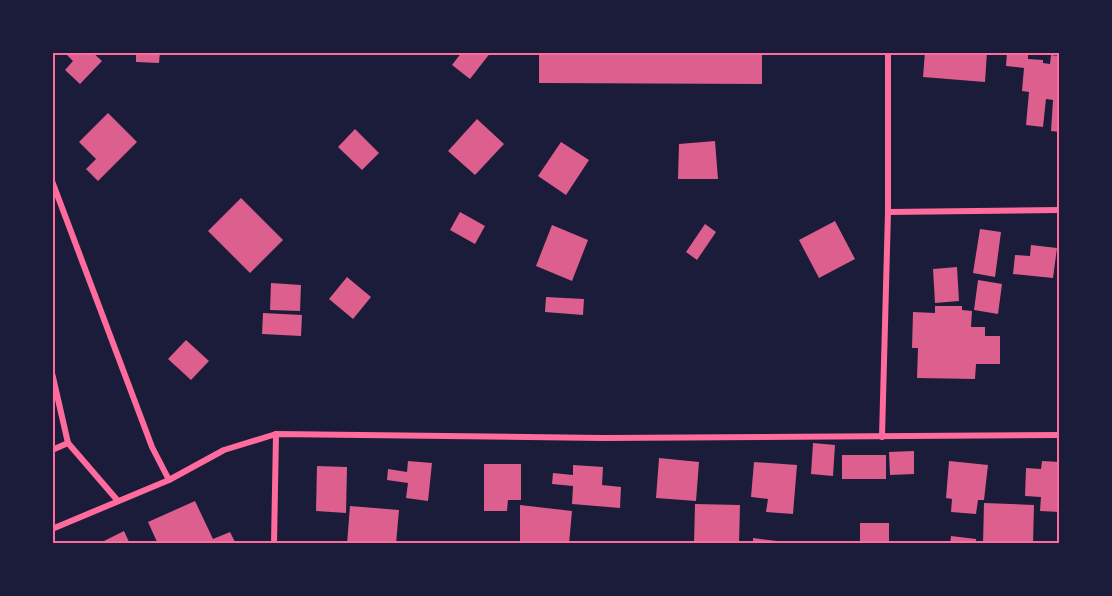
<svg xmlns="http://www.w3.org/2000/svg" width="1112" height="596" font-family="'Alegreya Sans',sans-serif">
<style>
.building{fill:#dd5f8e}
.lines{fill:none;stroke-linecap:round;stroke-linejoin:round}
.minor{stroke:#ff6b9d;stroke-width:6}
.neatline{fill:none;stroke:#ff6b9d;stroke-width:2}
</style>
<rect width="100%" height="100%" fill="#1b1b3a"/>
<!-- building -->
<g class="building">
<path d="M64 52H92L102 61 80 84 65 70 73 61Z"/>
<path d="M136 52H160L159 63 136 62Z"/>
<path d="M462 52H491L470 79 452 65Z"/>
<path d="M539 52H762V84L539 83Z"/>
<path d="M925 52H987L985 82 923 77Z"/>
<path d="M1007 52H1028V59L1043 60V63L1050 64 1051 55 1060 56V132L1051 131 1053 100 1046 99 1043 127 1026 125 1029 92 1022 91 1024 68 1006 66Z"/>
<path d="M108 113 137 142 98 181 86 169 96 159 79 142Z"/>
<path d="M477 119 504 144 475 175 448 151Z"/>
<path d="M355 129 379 153 362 170 338 147Z"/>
<path d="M715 141 718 179H678L679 144Z"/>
<path d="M561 142 589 160 566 195 538 176Z"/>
<path d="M241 198 283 240 250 273 208 231Z"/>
<path d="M460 212 485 226 475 244 450 230Z"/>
<path d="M835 221 855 259 819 278 799 240Z"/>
<path d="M705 224 716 232 697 260 686 252Z"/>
<path d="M552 225 588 240 572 281 536 266Z"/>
<path d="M980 229 1001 232 995 277 973 273Z"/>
<path d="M1031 245 1057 248 1053 278 1013 274 1015 255 1030 256Z"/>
<path d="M957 267 959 301 935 303 933 269Z"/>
<path d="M347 277 371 297 353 319 329 299Z"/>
<path d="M978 280 1002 284 998 314 974 310Z"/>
<path d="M271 283 301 285 300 311 270 310Z"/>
<path d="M546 297 584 299 583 315 545 312Z"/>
<path d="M935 306H962V310L972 311 971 327H985V336H1000V364H976L975 379 917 378 918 348H912L913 312 935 313Z"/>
<path d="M263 313 302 315 301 336 262 334Z"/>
<path d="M186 340 209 361 191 380 168 359Z"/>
<path d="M813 443 835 445 833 476 811 474Z"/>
<path d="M914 451V474L890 475 889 452Z"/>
<rect x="842" y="455" width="44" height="24"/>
<path d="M659 458 699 462 696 501 656 498Z"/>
<path d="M408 461 432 463 428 501 406 498 408 483 387 480 388 469 407 472Z"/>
<path d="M949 461 988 465 984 500H978L976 514 951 512 952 499 946 498Z"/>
<path d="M1042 461 1060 462V512L1040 511 1041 497 1025 496 1026 468 1041 469Z"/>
<path d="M754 462 797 465 793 514 766 512 768 499 751 497Z"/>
<path d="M484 464H521V500H508L507 511H484Z"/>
<path d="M573 465 603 467 602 485 621 487 620 508 572 504 573 486 552 484 553 473 573 475Z"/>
<path d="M317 466 347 467 346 513 316 511Z"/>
<path d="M195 501 213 539 230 532 236 544H158L148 522Z"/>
<path d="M984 503 1034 505 1033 544H983Z"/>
<path d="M695 504 740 505 739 544H694Z"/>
<path d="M520 505 572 511 569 544H520Z"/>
<path d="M350 506 399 510 396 544H347Z"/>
<rect x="860" y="523" width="29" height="21"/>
<path d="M124 531 130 544H98Z"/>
<path d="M951 536 976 539V544H950Z"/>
<path d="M753 538 785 542V544H753Z"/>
</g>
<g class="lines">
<!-- minor -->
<g class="minor">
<path d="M52 181 152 447 169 480"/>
<path d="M888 212 1060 210"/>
<path d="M52 373 68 443"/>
<path d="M882 437 888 212V52"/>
<path d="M52 450 68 443 118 501"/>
<path d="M52 529 169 480 224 450 276 434 604 438 1060 435"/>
<path d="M274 544 276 434"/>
</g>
</g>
<!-- border -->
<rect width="1112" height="596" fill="none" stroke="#1b1b3a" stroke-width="108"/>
<rect x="54" y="54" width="1004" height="488" class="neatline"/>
</svg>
